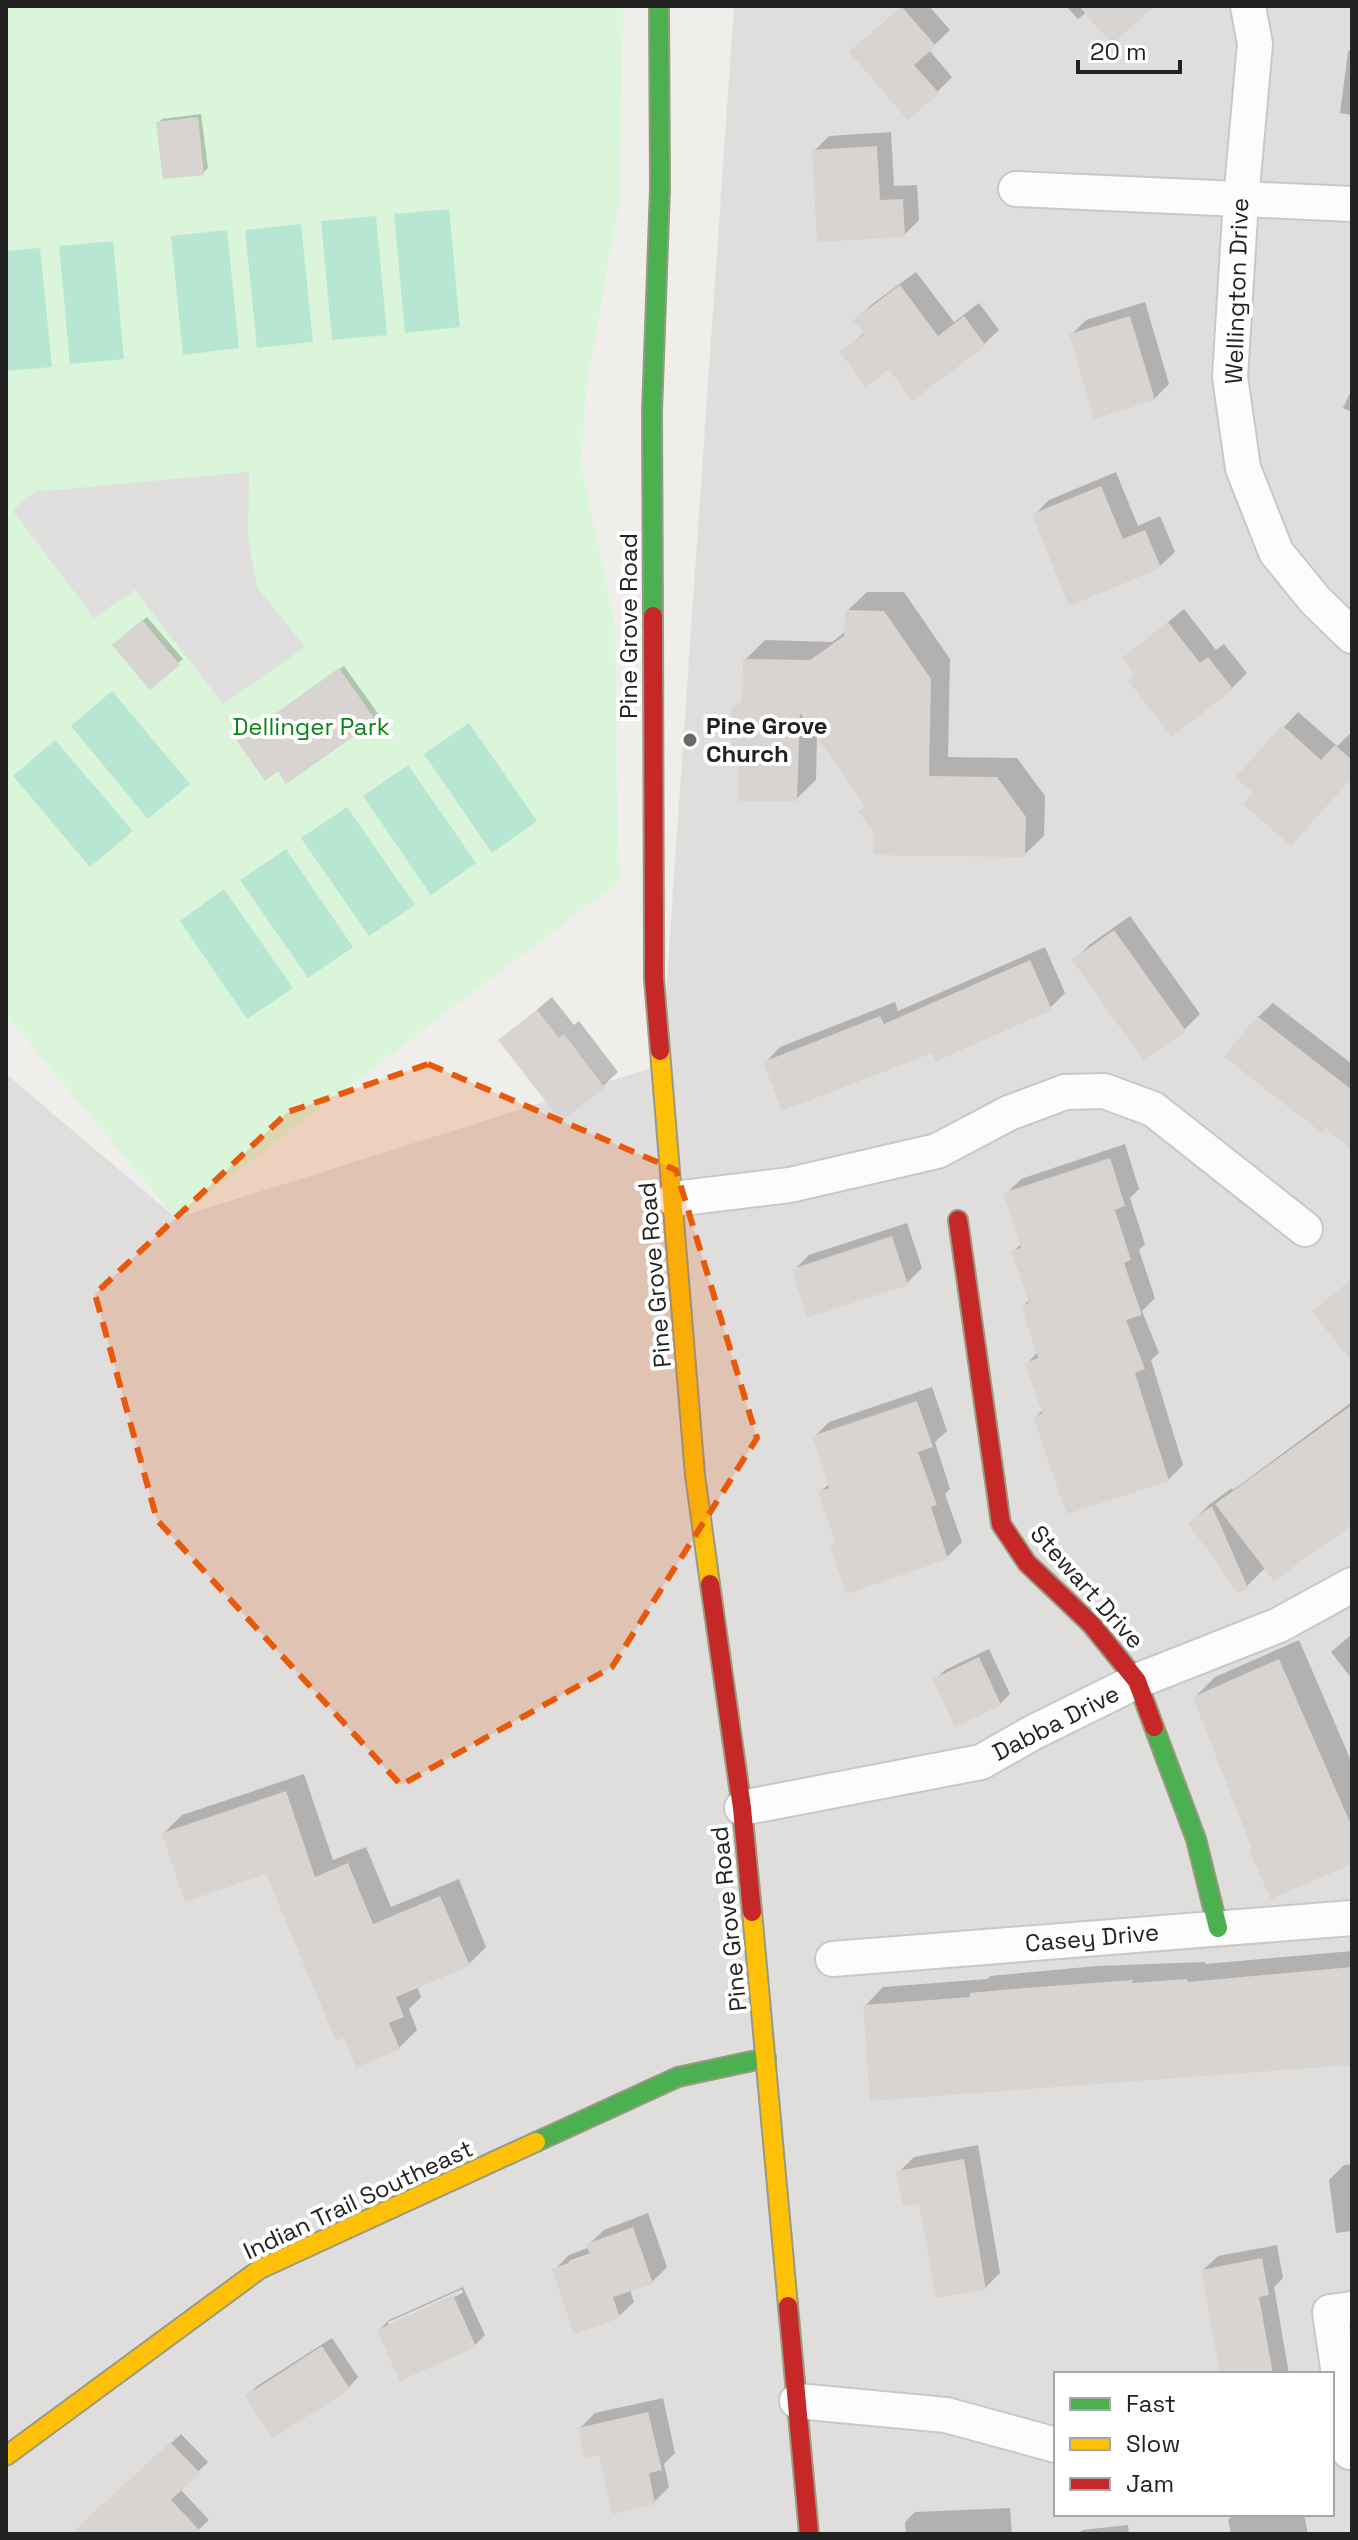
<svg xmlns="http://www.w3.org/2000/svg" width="1358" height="2540" font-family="'Space Grotesk',sans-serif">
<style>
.residential{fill:#dfdedc;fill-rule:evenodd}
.park{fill:#daf5da}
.pitch{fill:#b7e6d2}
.parking{fill:#e0dfde}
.shadow{fill:#0003;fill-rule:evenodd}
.building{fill:#d7d4d2}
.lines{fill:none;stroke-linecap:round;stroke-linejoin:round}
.street-casing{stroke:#c9c8c7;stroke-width:38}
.fast-casing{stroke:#999a82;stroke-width:22}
.slow-casing{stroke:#999a82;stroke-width:22}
.jam-casing{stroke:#999a82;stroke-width:22}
.street{stroke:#fdfcfc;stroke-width:34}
.fast{stroke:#4caf50;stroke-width:18}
.slow{stroke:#ffc107;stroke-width:18}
.jam{stroke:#c62828;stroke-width:18}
.marked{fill:#e8590c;fill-opacity:0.2;stroke:#e8590c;stroke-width:6;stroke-dasharray:16 10;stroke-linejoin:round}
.poi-dot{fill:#6a6968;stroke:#fff;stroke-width:3}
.labels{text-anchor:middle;stroke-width:8;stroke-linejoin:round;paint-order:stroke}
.street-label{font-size:24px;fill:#222;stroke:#fff}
.poi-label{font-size:24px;font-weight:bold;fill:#222;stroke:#fff;text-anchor:start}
.park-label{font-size:24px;fill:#0c8416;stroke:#fff}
</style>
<rect width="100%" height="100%" fill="#f0eeeb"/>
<!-- residential -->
<path class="residential" d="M734 6H1352V2534H6V1074L176 1218 661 1065ZM1056 2374H1332V2514H1056Z"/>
<!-- park -->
<path class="park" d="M6 6H623L620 198 587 384 581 464 615 625 619 882 175 1218 6 1015Z"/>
<!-- pitch -->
<g class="pitch">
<path d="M449 209 460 327 405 333 394 214Z"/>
<path d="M376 216 387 335 332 340 321 221Z"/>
<path d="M301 224 313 342 257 348 245 230Z"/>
<path d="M227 230 239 348 183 355 171 236Z"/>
<path d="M113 241 124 359 70 364 59 246Z"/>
<path d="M40 248 52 367 6 371V251Z"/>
<path d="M112 691 190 784 148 819 71 726Z"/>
<path d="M469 723 537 821 492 853 424 754Z"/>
<path d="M55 740 133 831 90 867 13 776Z"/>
<path d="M408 765 476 863 431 895 363 796Z"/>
<path d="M347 807 415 905 369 936 301 838Z"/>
<path d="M286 849 353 947 308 978 240 880Z"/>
<path d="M224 889 293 988 247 1019 180 921Z"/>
</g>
<!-- parking -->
<g class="parking">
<path d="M249 472 248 537 257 587 305 647 223 704 135 590 94 618 12 510 35 492Z"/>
<path d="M219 1914 325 2212 244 2244 130 1942Z"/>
</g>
<!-- shadow -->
<g class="shadow">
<path d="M903 6H929L950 30 929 50 952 77 937 92 866 38Z"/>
<path d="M1066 6H1151L1087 12 1078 19Z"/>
<path d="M1352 48V115L1340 113 1348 52Z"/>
<path d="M201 114 208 168 203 173 158 123 162 119Z"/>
<path d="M891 132 894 186 917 185 919 220 904 235 814 151 829 136Z"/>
<path d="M916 272 954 322 979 303 999 330 984 344 889 366 842 352 865 332 856 320 871 305Z"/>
<path d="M1145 302 1169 384 1154 399 1071 335 1086 320Z"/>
<path d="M1352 389V412L1343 408Z"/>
<path d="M1116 472 1138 526 1160 516 1175 552 1160 566 1034 515 1049 500Z"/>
<path d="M867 592H904L950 659 948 757 1017 758 1045 796 1044 836 1024 855 876 832 867 805 817 735 816 780 796 799 744 699 745 660 765 640 832 642 846 631 847 611Z"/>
<path d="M1184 609 1216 650 1224 644 1247 673 1232 688 1136 674 1124 658Z"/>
<path d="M147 617 183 659 150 688 118 641Z"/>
<path d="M344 666 379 715 287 781 278 769 244 737Z"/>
<path d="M1298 712 1337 746 1352 732V777L1255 793 1284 727Z"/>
<path d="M1130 916 1200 1014 1185 1029 1145 1058 1075 960 1089 945Z"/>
<path d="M1045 947 1065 993 1050 1008 766 1062 780 1047 895 1002 898 1011Z"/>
<path d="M552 997 574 1025 579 1021 618 1072 603 1086 501 1040Z"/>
<path d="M1273 1003 1352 1064V1147L1258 1017Z"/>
<path d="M1125 1144 1139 1189 1130 1198 1145 1244 1139 1250 1155 1298 1142 1311 1159 1353 1151 1360 1183 1465 1168 1480 1035 1417 1044 1409 1026 1364 1038 1352 1023 1306 1030 1299 1013 1252 1022 1243 1006 1194 1021 1179Z"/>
<path d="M907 1223 922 1268 907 1283 794 1270 809 1255Z"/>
<path d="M932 1387 947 1431 935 1442 950 1489 945 1494 962 1542 947 1557 832 1547 837 1542 820 1492 830 1483 814 1437 829 1422Z"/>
<path d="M1352 1402V1523L1266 1567 1247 1586 1190 1524 1210 1504 1232 1488 1233 1490Z"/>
<path d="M1352 1634V1679L1331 1652Z"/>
<path d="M1299 1640 1352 1763V1862L1254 1848 1195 1697 1215 1677Z"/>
<path d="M989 1649 1010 1694 1000 1704 935 1680 945 1670Z"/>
<path d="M304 1774 333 1860 366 1847 391 1907 459 1879 486 1947 468 1965 417 1986 421 1997 409 2009 417 2030 399 2048 268 1872 164 1833 182 1815Z"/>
<path d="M1352 1951V2063L865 2006 883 1987 987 1979 990 1976 1097 1966 1205 1962 1206 1964Z"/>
<path d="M978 2145 1000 2273 985 2288 899 2172 914 2157Z"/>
<path d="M1352 2164V2231L1336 2233 1329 2180 1344 2165Z"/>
<path d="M648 2213 667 2267 652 2282 630 2290 634 2302 619 2316 554 2270 569 2255 590 2247 589 2244 604 2230ZM599 2250 601 2253 569 2265V2261Z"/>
<path d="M1277 2245 1283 2278 1274 2287 1289 2374H1222L1203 2270 1218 2256Z"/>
<path d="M463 2287 485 2335 475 2345 408 2375 379 2330 389 2320ZM462 2289 463 2293 388 2327V2322Z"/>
<path d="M332 2338 358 2377 349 2387 247 2396 257 2386Z"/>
<path d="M663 2398 675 2453 664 2464 669 2487 654 2502 601 2453 580 2428 595 2413Z"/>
<path d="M181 2434 208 2462 180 2489 209 2520 194 2534H96V2513Z"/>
<path d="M1010 2508 1012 2534H906L905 2522 915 2512Z"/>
<path d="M1234 2514H1304L1308 2534H1231L1228 2520Z"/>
<path d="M1128 2525 1129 2534H1078L1082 2530Z"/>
</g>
<!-- building -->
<g class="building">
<path d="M1079 6H1155L1112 44Z"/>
<path d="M902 7 936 46 914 65 939 93 908 120 849 52Z"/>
<path d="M198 117 204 175 163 179 156 122Z"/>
<path d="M877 146 880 200 903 199 905 237 817 242 812 150Z"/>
<path d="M900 285 938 336 964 316 986 346 912 401 889 369 866 387 840 352 864 334 853 320Z"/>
<path d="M1130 316 1155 400 1094 419 1069 334Z"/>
<path d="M1101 486 1123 539 1145 530 1161 568 1069 606 1032 514Z"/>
<path d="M845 610 884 611 931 679 929 776 997 777 1026 817 1025 857 873 855 874 833 858 811 865 806 800 713 797 801H738L739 760 732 750V708L742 701 743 659 810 660 844 636Z"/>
<path d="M142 620 180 665 150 690 112 645Z"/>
<path d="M1168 622 1200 663 1208 657 1233 689 1172 737 1128 680 1134 675 1122 658Z"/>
<path d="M339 668 376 721 286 784 278 771 265 781 237 741Z"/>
<path d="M1282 725 1321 760 1335 745 1352 760V778L1291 846 1243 804 1253 793 1235 778Z"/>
<path d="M1114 930 1186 1031 1144 1061 1072 960Z"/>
<path d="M1030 960 1052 1010 936 1061 932 1053 782 1111 763 1062 880 1016 884 1024Z"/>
<path d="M537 1010 559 1038 564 1034 605 1088 561 1121 498 1040Z"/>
<path d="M1257 1016 1352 1090V1150L1326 1128 1322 1133 1224 1057Z"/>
<path d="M1110 1158 1125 1206 1115 1210 1131 1260 1124 1263 1142 1315 1126 1320 1145 1369 1135 1373 1169 1481 1067 1514 1033 1417 1043 1413 1024 1363 1038 1358 1021 1305 1029 1303 1011 1251 1021 1248 1003 1193Z"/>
<path d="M892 1236 908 1285 807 1318 792 1269Z"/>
<path d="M1352 1279V1362L1312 1311Z"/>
<path d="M917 1401 933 1447 918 1452 937 1505 931 1507 948 1559 846 1594 830 1546 836 1544 818 1492 829 1488 812 1436Z"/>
<path d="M1352 1405V1525L1274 1581 1215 1504Z"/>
<path d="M1212 1506 1248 1588 1238 1593 1188 1523Z"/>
<path d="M979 1657 1001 1705 955 1727 933 1679Z"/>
<path d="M1279 1659 1352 1827V1864L1271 1899 1249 1850 1252 1849 1193 1697Z"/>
<path d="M286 1791 315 1877 348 1863 373 1924 440 1896 470 1966 396 1997 404 2017 389 2023 400 2049 356 2068 344 2038 336 2041 266 1874 185 1902 162 1833Z"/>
<path d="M1352 1967V2065L870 2101 863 2005 970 1997V1993L1024 1988 1133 1980 1132 1983 1187 1979 1188 1982Z"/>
<path d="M964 2159 986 2290 936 2298 919 2204 903 2206 896 2171Z"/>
<path d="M633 2227 653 2284 613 2297 620 2318 574 2334 552 2269 590 2255 586 2244Z"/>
<path d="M1262 2258 1269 2295 1259 2297 1273 2374H1220L1201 2270Z"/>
<path d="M453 2295 476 2347 400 2381 377 2330Z"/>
<path d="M322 2346 350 2389 272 2439 245 2396Z"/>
<path d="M648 2412 662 2470 649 2473 655 2504 612 2514 599 2455 584 2458 578 2428Z"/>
<path d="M170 2442 200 2473 171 2500 203 2534H71Z"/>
</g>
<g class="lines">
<defs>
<g id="street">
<path d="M1248 6 1255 44 1241 200 1230 377 1243 468 1276 552 1315 600 1352 636"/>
<path d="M1016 189 1352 204"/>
<path d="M674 1199 790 1185 937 1151 1009 1113 1065 1092 1104 1091 1153 1109 1305 1229"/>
<path d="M742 1808 981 1762 1034 1732 1137 1681 1279 1625 1352 1585"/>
<path d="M833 1959 1352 1918"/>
<path d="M797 2401 946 2415 1056 2445"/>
<path d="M1350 2452 1330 2312 1352 2309"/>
</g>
<g id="fast">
<path d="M653 616 652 412 660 188 659 6"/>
<path d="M1154 1727 1196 1839 1218 1928"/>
<path d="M536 2142 678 2077 766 2058"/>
</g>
<g id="slow">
<path d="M660 1051 695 1475 710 1584"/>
<path d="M752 1912 788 2306"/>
<path d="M6 2456 260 2269 536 2142"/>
</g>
<g id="jam">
<path d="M653 616 654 979 660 1051"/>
<path d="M958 1220 1001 1524 1027 1563 1091 1624 1137 1681 1154 1727"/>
<path d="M710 1584 742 1808 752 1912"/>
<path d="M788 2306 809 2534"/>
</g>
</defs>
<!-- street casing -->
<use href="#street" class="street-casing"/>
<!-- fast casing -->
<use href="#fast" class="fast-casing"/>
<!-- slow casing -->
<use href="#slow" class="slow-casing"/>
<!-- jam casing -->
<use href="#jam" class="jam-casing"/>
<!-- street -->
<use href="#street" class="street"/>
<!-- fast -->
<use href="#fast" class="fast"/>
<!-- slow -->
<use href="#slow" class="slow"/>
<!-- jam -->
<use href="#jam" class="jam"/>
</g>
<!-- marked area -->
<path class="marked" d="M428 1064 676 1170 757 1438 612 1667 401 1785 157 1520 95 1294 288 1112Z"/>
<!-- markers -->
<circle class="poi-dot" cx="690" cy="740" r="8"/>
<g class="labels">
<!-- street labels -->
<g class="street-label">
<text transform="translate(1237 291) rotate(-88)" y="8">Wellington Drive</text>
<text transform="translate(629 626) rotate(-90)" y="8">Pine Grove Road</text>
<text transform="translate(655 1275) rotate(-95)" y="8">Pine Grove Road</text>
<text transform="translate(1087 1587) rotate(48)" y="8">Stewart Drive</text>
<text transform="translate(1056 1723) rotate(-27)" y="8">Dabba Drive</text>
<text transform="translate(729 1919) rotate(-96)" y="8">Pine Grove Road</text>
<text transform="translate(1092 1938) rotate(-5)" y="8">Casey Drive</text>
<text transform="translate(358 2200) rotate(-25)" y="8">Indian Trail Southeast</text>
</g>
<!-- poi labels -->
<g class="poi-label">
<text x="706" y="734">Pine Grove<tspan x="706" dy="28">Church</tspan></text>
</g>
<!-- park labels -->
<g class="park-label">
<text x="311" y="735">Dellinger Park</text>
</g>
</g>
<!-- border -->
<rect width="1358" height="2540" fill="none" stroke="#222222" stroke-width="16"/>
<!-- legend -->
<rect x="1054" y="2372" width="280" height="144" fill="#ffffff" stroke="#a7a7a7" stroke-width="2"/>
<rect x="1070" y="2398" width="40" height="12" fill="#4caf50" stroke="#a7a7a7" stroke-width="2"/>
<text x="1126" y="2412" font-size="24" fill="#222222">Fast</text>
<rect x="1070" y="2438" width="40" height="12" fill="#ffc107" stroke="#a7a7a7" stroke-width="2"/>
<text x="1126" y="2452" font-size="24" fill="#222222">Slow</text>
<rect x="1070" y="2478" width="40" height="12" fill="#c62828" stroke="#a7a7a7" stroke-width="2"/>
<text x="1126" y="2492" font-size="24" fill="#222222">Jam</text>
<!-- scale -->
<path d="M1078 60v12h102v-12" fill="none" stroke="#222222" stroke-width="4"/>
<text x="1090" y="60" font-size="24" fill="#222222" stroke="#ffffff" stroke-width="6" paint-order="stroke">20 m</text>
</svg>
